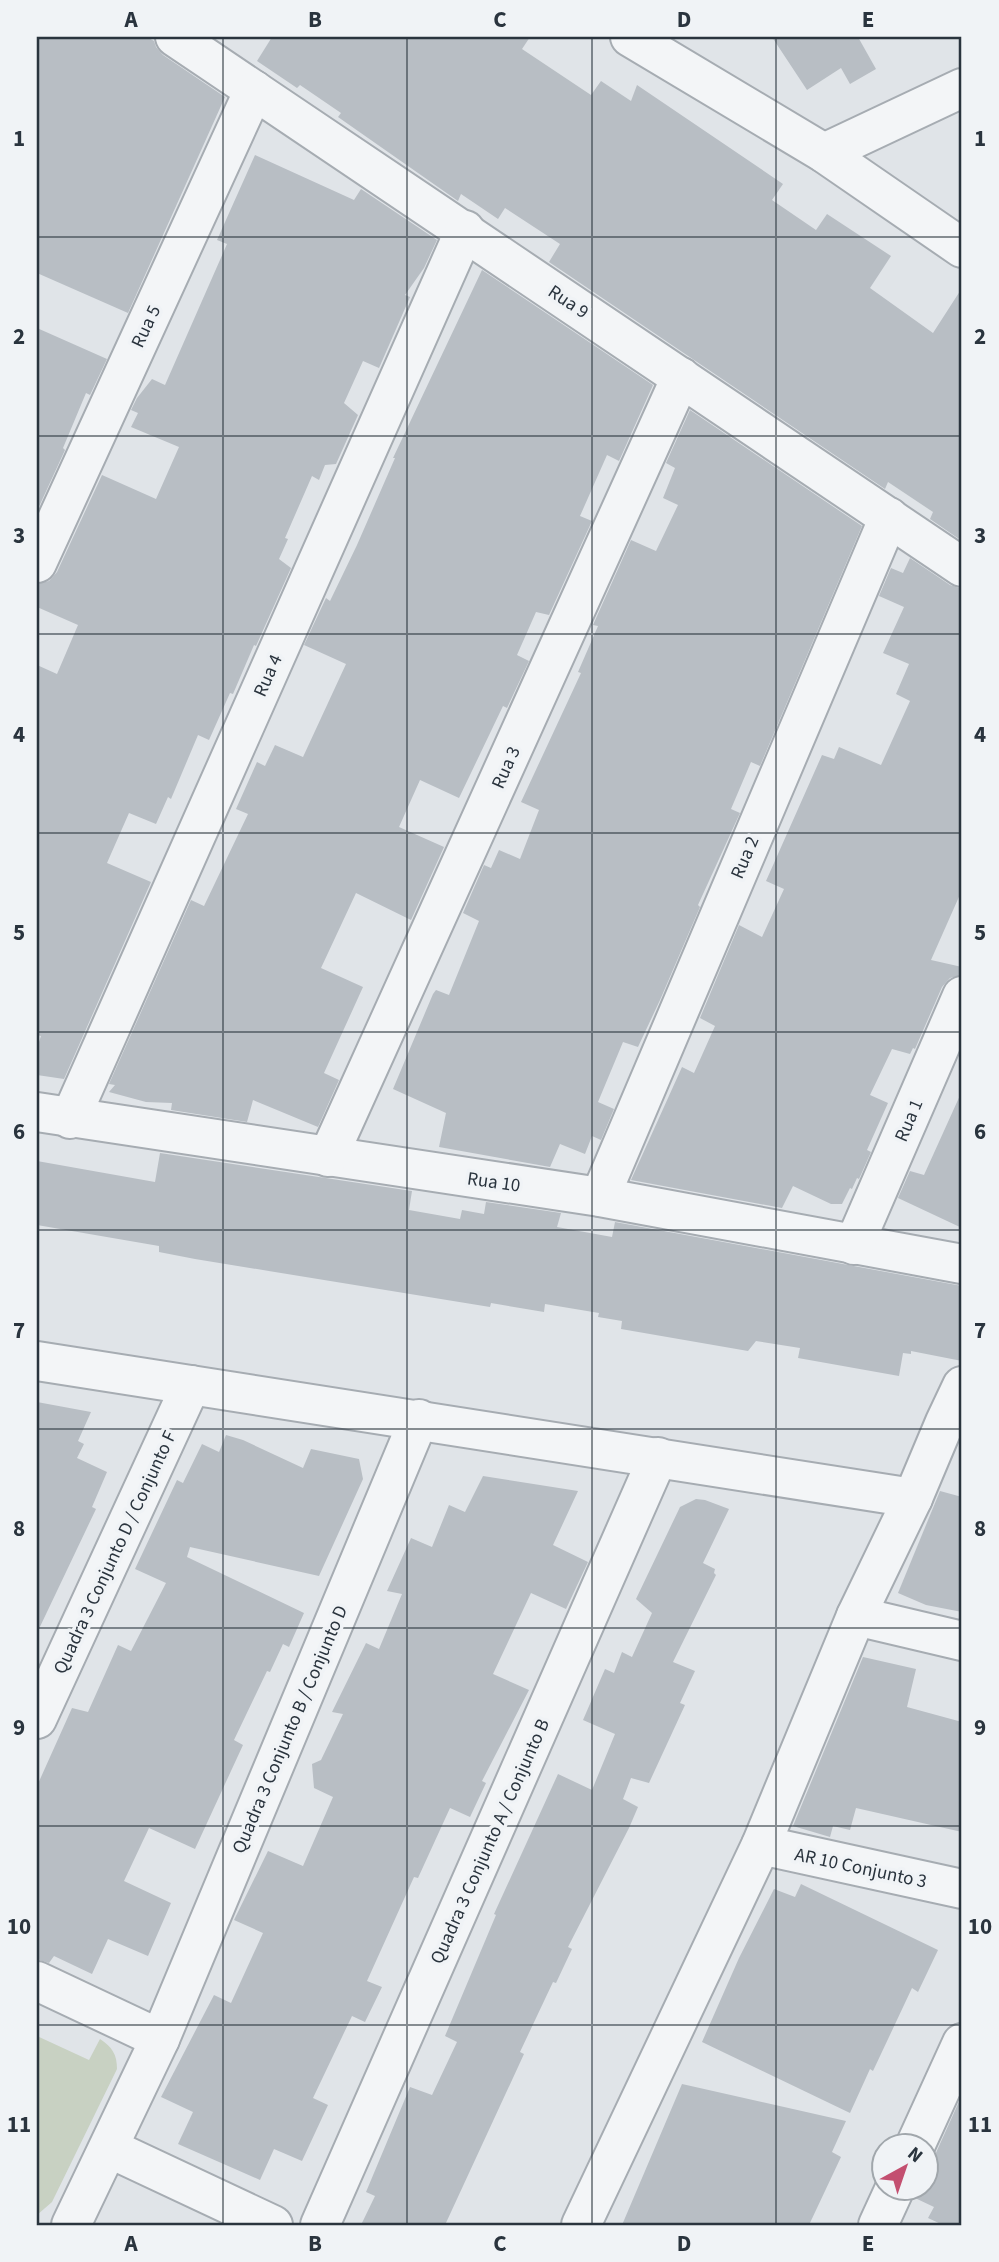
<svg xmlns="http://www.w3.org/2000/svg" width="999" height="2262" font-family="'Source Sans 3',sans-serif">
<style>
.green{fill:#c8d1c2}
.building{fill:#b8bec4}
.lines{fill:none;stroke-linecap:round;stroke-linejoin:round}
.minor-casing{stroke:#a6acb2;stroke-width:42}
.minor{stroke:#f3f5f7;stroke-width:38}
.grid{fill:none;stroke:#2a343e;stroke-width:2;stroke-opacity:0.55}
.labels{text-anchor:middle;stroke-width:7;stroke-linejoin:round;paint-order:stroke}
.street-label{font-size:19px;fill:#2a343e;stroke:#f0f3f6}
.neatline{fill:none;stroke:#2a343e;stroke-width:2.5}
.grid-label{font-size:23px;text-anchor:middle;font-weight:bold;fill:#2a343e}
</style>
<rect width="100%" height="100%" fill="#e0e4e8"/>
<!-- green -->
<path class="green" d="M37 2036 89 2060 100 2039C112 2047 117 2054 117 2069L52 2202 37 2215Z"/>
<!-- building -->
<g class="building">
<path d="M37 37H147L154 41 156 47 163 55 225 97 128 313 37 273Z"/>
<path d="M272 37H530L522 49 591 95 601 81 631 101 637 85 783 184 772 200 816 230 827 214 891 256 870 288 933 333 962 288V541L930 519 933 512 888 482 885 489 549 262 560 244 505 208 498 219 461 194 458 201 338 117 341 113 300 85 297 88 257 61Z"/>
<path d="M772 37H858L876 69 850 84 841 68 807 90Z"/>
<path d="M255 155 354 200 361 189 437 240 424 268 405 295 410 297 379 368 363 361 344 403 358 415 336 464 325 465 319 480 312 476 285 538 288 539 279 559 291 568 256 646 254 645 233 694 230 693 209 740 198 735 171 799 168 797 156 824 129 813 107 863 151 882 64 1079 37 1075V1048L41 1036 37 1035V665L57 674 78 625 37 607V584L49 581 57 572 102 475 156 499 179 447 131 427 138 413 131 410 137 398 152 379 165 385 227 244 217 240Z"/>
<path d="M482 270 653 385 619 461 607 455 580 516 592 521 549 615 536 612 517 655 529 661 507 708 503 706 459 798 420 780 399 827 444 847 411 920 356 893 321 968 363 987 324 1073 339 1080 318 1127 253 1100 247 1122 171 1110 172 1103 146 1102 109 1092 115 1085 109 1084 191 900 204 906 248 814 236 809 257 762 265 766 275 745 303 757 346 664 304 645 326 598 330 601 357 545 395 458H393Z"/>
<path d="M37 328 107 359 90 395 86 393 63 448 65 450 37 511Z"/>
<path d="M690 410 862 526 760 766 751 762 731 809 740 813 698 905 700 907 660 1000 638 1047 623 1042 598 1102 614 1109 601 1140 592 1136 585 1154 560 1144 550 1167 439 1147 446 1113 393 1089 433 994 436 990 449 995 479 921 463 913 484 865 491 868 499 850 520 859 539 810 521 802 581 673 578 672 598 626 593 625 631 540 656 551 678 505 663 498 675 468 666 463Z"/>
<path d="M910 558 950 585 962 589V890L931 960 962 967V975L950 978 942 987 915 1049 913 1048 910 1054 892 1049 870 1095 888 1103 867 1150 871 1152 859 1179 857 1178 852 1189 850 1188 842 1204H831L793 1186 782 1208 631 1180 682 1067 694 1073 715 1026 700 1018 739 925 762 937 784 889 766 881 822 755 834 759 839 747 881 765 910 701 896 694 909 664 883 653 904 607 879 596 891 568 903 573Z"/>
<path d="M962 1091V1228L898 1198 910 1171 924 1175Z"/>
<path d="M160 1153 412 1191 409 1210 460 1219 462 1210 484 1214 486 1202 561 1213 557 1227 612 1237 615 1222 962 1286V1361L911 1351V1354L903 1353 899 1376 798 1358 800 1348 756 1341 748 1351 621 1329 622 1321 598 1317 599 1313 545 1304 544 1312 491 1303 490 1307 195 1259 159 1252V1246L37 1225V1161L155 1182Z"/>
<path d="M37 1402 91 1412 78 1441 84 1444 77 1458 107 1472 92 1507 96 1509 37 1633Z"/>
<path d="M226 1435 243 1440 303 1468 311 1449 359 1459 363 1479 319 1576 190 1547 187 1557 304 1613 289 1647 283 1644 270 1672 267 1671 234 1740 243 1745 195 1849 149 1828 124 1881 171 1903 148 1956 108 1939 92 1974 54 1956 49 1963 37 1959V1786L72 1708 88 1712 118 1645 131 1651 166 1583 135 1569 177 1480 183 1483 202 1444 219 1452Z"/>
<path d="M483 1476 578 1491 553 1545 588 1562 566 1609 531 1593 493 1674 529 1690 482 1781 486 1783 470 1817 450 1808 418 1878 414 1877 367 1981 382 1987 365 2022 352 2016 313 2098 328 2105 302 2161 274 2149 260 2180 178 2144 193 2112 161 2097 214 1995 231 2003 263 1933 234 1920 268 1851 303 1866 333 1797 314 1788 312 1764 321 1760 343 1714 332 1712 366 1643 379 1649 402 1594 387 1591 411 1538 432 1547 449 1505 465 1512Z"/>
<path d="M940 1491 962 1497V1612L926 1605 898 1593Z"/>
<path d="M696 1499 705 1500 729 1509 703 1563 715 1569 714 1573 716 1575 673 1662 695 1671 680 1703 685 1705 649 1783 631 1778 623 1799 638 1807 629 1828 568 1947 572 1949 556 1983 553 1982 520 2052 524 2054 445 2225H361L375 2196 366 2192 410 2087 432 2095 457 2042 445 2036 496 1915 494 1914 558 1774 592 1790 615 1734 583 1720 605 1669 614 1673 622 1652 632 1657 652 1613 636 1599 680 1507Z"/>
<path d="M863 1657 916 1669 907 1707 962 1722V1832L856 1808 850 1830 833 1826 830 1837 793 1826Z"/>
<path d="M801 1884 938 1950 918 1992 912 1988 873 2071 870 2069 850 2113 702 2042 739 1958 774 1889 795 1897Z"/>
<path d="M682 2084 846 2121 832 2152 841 2157 809 2225H622Z"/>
<path d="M962 2095V2225H943L928 2218 934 2207 915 2198 916 2188H926V2165L935 2155Z"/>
</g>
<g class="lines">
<defs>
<g id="minor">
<path d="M175 37 962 567"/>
<path d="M630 37 824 153 962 248"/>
<path d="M824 153 962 88"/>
<path d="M37 563 254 90"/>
<path d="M37 1112 600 1197 962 1264"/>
<path d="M70 1119 465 230"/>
<path d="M328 1157 681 377"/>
<path d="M600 1197 889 517"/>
<path d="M854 1245 962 996"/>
<path d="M37 1361 913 1498"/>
<path d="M856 1616 962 1641"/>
<path d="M37 1719 191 1385"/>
<path d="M761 1845 962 1889"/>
<path d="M37 1981 160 2039"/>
<path d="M915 2146 962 2043"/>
<path d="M109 2148 273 2225"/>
<path d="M71 2225 160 2039 419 1419"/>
<path d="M320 2225 658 1457"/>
<path d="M581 2225 761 1845 856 1616 913 1498 945 1422 962 1386"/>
<path d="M878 2225 895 2188"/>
</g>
</defs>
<!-- minor casing -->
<use href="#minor" class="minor-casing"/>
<!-- minor -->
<use href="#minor" class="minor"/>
</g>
<!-- grid -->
<path class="grid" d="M223 37V2225M407 37V2225M592 37V2225M776 37V2225M37 237H962M37 436H962M37 634H962M37 833H962M37 1032H962M37 1230H962M37 1429H962M37 1628H962M37 1826H962M37 2025H962"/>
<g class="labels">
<!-- street labels -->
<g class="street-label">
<text transform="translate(569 301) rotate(34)" y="7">Rua 9</text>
<text transform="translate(145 326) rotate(-65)" y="7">Rua 5</text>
<text transform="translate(267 675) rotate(-66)" y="7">Rua 4</text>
<text transform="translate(505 767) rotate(-66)" y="7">Rua 3</text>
<text transform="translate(744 857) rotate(-67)" y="7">Rua 2</text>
<text transform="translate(908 1120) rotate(-67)" y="7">Rua 1</text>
<text transform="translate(494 1181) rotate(8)" y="7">Rua 10</text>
<text transform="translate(114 1552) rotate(-65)" y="7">Quadra 3 Conjunto D / Conjunto F</text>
<text transform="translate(289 1729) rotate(-67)" y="7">Quadra 3 Conjunto B / Conjunto D</text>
<text transform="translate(489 1841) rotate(-66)" y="7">Quadra 3 Conjunto A / Conjunto B</text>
<text transform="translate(861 1867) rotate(12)" y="7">AR 10 Conjunto 3</text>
</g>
</g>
<!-- border -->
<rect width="999" height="2262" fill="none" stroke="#f0f3f6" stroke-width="77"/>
<!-- north arrow -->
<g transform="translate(905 2167) rotate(40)"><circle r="33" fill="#f0f3f6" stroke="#a1a7ac" stroke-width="2"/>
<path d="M0-5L12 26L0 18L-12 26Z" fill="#c34f70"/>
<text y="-10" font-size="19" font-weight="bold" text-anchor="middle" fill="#2a343e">N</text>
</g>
<rect x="38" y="38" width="922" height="2186" class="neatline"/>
<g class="grid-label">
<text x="131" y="27">A</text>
<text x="315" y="27">B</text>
<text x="500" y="27">C</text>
<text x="684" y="27">D</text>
<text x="868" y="27">E</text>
<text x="19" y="146">1</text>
<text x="980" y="146">1</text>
<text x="19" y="344">2</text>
<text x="980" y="344">2</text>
<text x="19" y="543">3</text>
<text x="980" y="543">3</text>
<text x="19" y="742">4</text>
<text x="980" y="742">4</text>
<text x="19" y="940">5</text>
<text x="980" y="940">5</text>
<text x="19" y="1139">6</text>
<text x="980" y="1139">6</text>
<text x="19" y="1338">7</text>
<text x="980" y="1338">7</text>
<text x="19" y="1536">8</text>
<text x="980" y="1536">8</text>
<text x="19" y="1735">9</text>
<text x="980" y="1735">9</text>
<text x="19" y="1934">10</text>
<text x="980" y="1934">10</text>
<text x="19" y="2132">11</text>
<text x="980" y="2132">11</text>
<text x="131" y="2251">A</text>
<text x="315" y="2251">B</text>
<text x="500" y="2251">C</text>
<text x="684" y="2251">D</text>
<text x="868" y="2251">E</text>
</g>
</svg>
